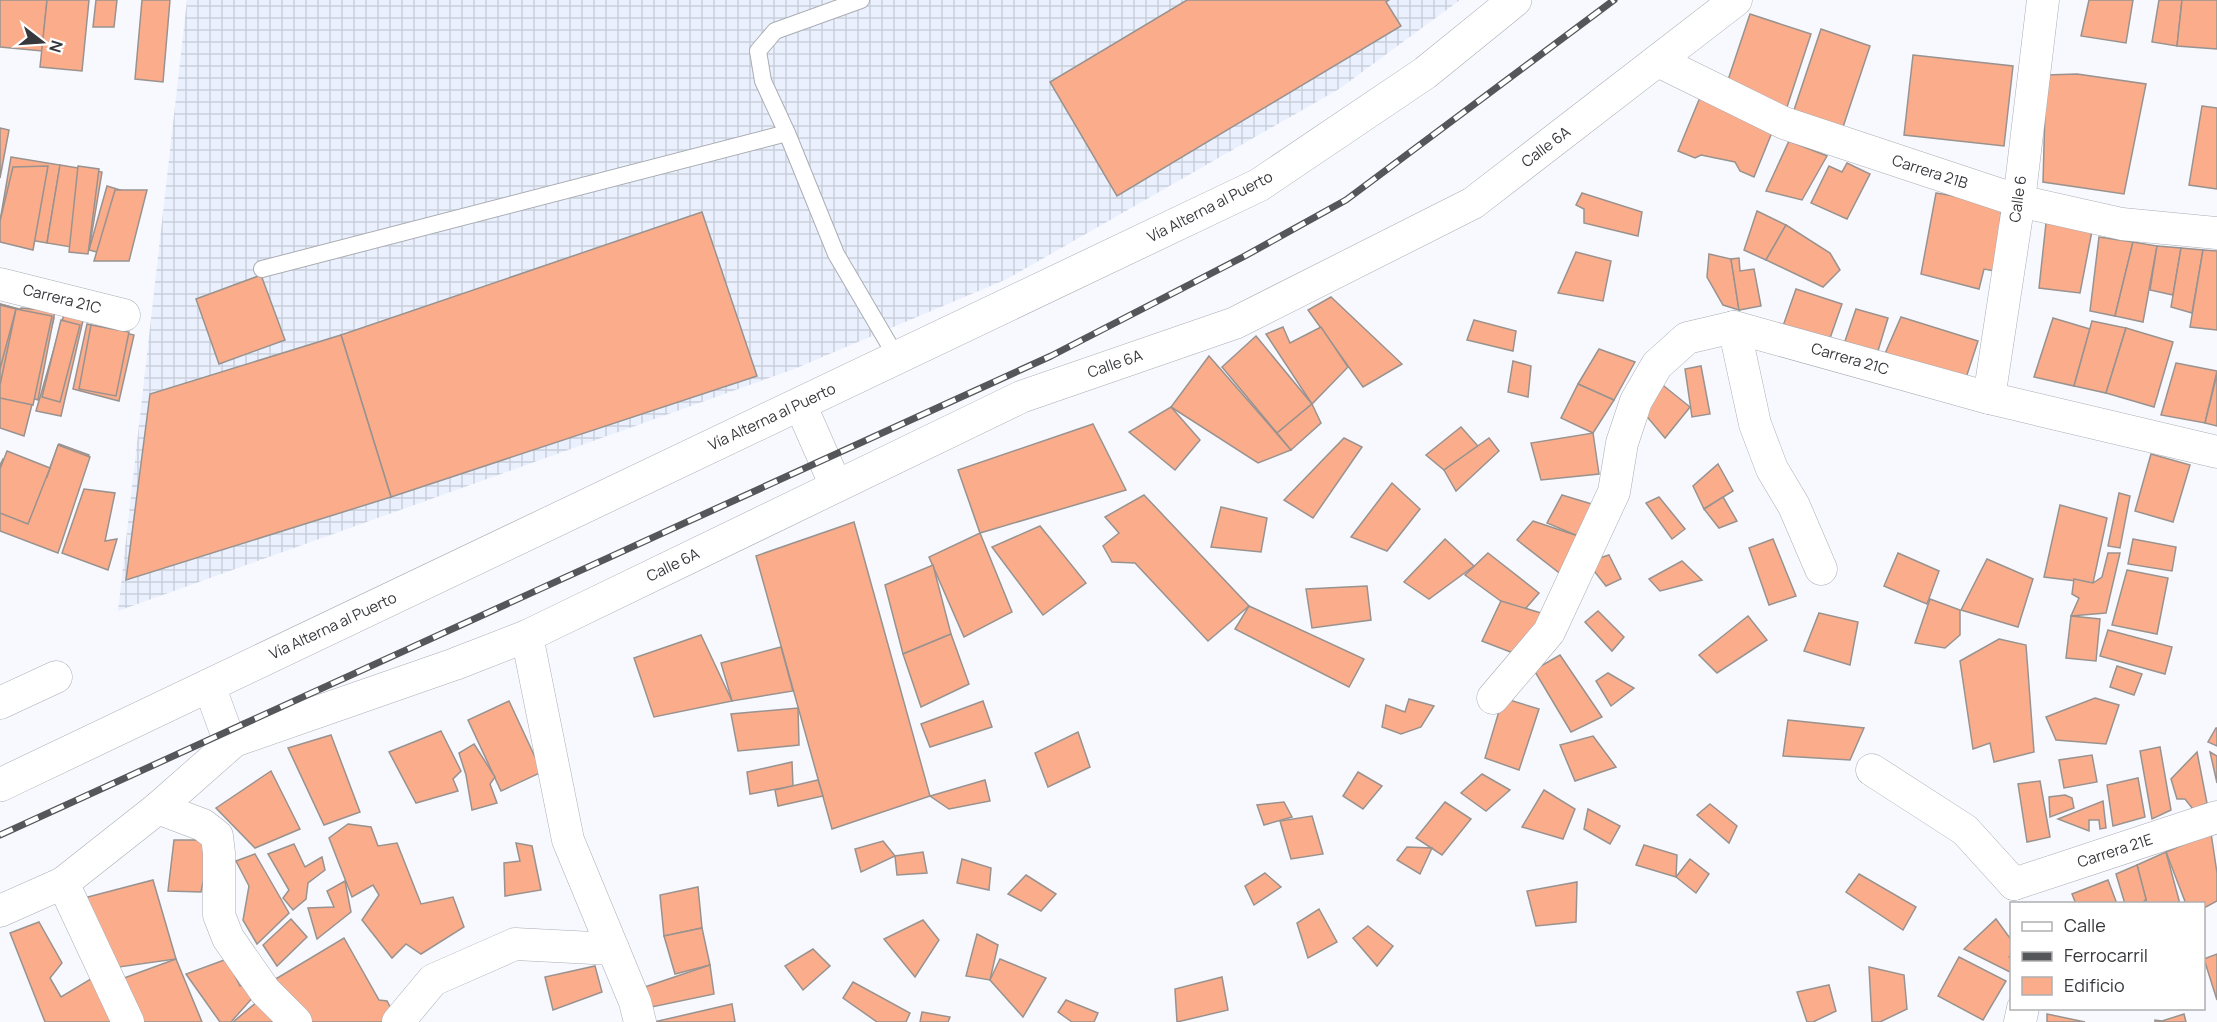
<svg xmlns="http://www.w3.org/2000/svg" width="2217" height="1022" font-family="Manrope,sans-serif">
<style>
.industrial{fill:url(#industrial-grid)}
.building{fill:#fbad8b;stroke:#99928f;stroke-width:1.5}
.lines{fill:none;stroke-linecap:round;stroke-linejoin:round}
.lane-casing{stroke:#aaadb3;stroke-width:18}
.street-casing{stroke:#aaadb3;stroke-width:33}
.primary-casing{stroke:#aaadb3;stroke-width:34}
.lane{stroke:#fff;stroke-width:16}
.street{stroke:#fff;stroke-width:32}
.primary{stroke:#fff;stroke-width:33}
.rail-casing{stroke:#55565a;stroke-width:7}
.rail{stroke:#fff;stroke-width:4.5;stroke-dasharray:14;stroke-linecap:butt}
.labels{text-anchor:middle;stroke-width:4.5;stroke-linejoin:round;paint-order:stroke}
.street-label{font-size:15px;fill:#37383b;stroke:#fff}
</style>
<defs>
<pattern id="industrial-grid" width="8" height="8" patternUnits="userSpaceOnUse" patternTransform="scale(1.5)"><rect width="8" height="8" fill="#eaf0fe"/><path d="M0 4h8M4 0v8" fill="none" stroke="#c9cfdb"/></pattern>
</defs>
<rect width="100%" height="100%" fill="#f7f9ff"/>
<!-- industrial -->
<path class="industrial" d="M187 0H1460L1339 89 1007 279 794 369 118 611Z"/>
<!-- building -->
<g class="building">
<path d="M0 0H47L42 51 0 47Z"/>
<path d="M47 0H89L82 71 40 67Z"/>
<path d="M96 0H117L114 27H93Z"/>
<path d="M142 0H170L163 82 135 79Z"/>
<path d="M1187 0H1389L1386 2 1401 26 1117 196 1050 82Z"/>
<path d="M2089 0H2133L2126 43 2081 36Z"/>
<path d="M2159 0H2182L2177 46 2152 42Z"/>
<path d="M2182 0H2217V49L2177 46Z"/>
<path d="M1750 14 1811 34 1786 110 1725 89Z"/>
<path d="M1821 29 1870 46 1843 127 1794 110Z"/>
<path d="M1913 55 2013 66 2004 146 1904 135Z"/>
<path d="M2077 74 2146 84 2124 194 2043 182 2046 75Z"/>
<path d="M1701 95 1775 125 1754 177 1740 171 1735 162 1701 155 1695 158 1678 151Z"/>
<path d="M2202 106 2217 108V189L2189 185Z"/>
<path d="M0 128 9 130 0 178Z"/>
<path d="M1789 141 1827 156 1802 200 1766 191Z"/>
<path d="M11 157 60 165 47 243 0 235V221Z"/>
<path d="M1847 163 1870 174 1847 219 1811 203 1829 166 1842 172Z"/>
<path d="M60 165 102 172 89 250 47 243Z"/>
<path d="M48 166 33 250 0 242V221L13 167Z"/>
<path d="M78 166 99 169 88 254 69 252Z"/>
<path d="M107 186 143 197 124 259 89 250Z"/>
<path d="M115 190H147L129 261H94Z"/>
<path d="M1582 193 1642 212 1638 236 1584 223V209L1576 205Z"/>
<path d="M1936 193 2002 204 1995 271 1984 269 1979 289 1921 274Z"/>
<path d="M1757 211 1786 225 1766 260 1744 250Z"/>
<path d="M702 212 757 376 391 497 341 335Z"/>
<path d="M2046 223 2092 231 2080 293 2039 288Z"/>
<path d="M1786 225 1830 253 1840 270 1823 287 1766 260Z"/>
<path d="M2099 237 2133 242 2115 316 2090 311Z"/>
<path d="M2133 242 2157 246 2143 322 2115 316Z"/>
<path d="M2157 246 2181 248 2173 295 2150 290Z"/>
<path d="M2181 248 2203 250 2192 313 2171 307Z"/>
<path d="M2203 250 2217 251V330L2190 327Z"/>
<path d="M1576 252 1611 261 1603 301 1558 293Z"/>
<path d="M1709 254 1731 259 1739 310 1723 305 1707 277Z"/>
<path d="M1739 258 1740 271 1754 269 1761 306 1739 310 1731 259Z"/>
<path d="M261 275 285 340 219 364 196 299Z"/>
<path d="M1796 289 1842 304 1829 341 1783 326Z"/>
<path d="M1331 297 1402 364 1363 387 1308 310Z"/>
<path d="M0 304 54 318 24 436 0 428Z"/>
<path d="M0 304 11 307 0 364Z"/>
<path d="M0 305 16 309 0 369Z"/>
<path d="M21 308 55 311 38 400 2 388Z"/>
<path d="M16 309 52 316 33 405 0 398V385Z"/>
<path d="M1856 309 1888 318 1877 354 1844 344Z"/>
<path d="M65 311 84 316 61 416 36 411Z"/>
<path d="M1901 317 1978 341 1965 381 1884 356Z"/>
<path d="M2053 318 2090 329 2074 386 2034 377Z"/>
<path d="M61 320 80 325 60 402 42 397Z"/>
<path d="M1474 320 1516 331 1513 351 1467 340Z"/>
<path d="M2092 321 2126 328 2106 393 2074 386Z"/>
<path d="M87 324 134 335 119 401 73 389Z"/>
<path d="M91 325 129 332 116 396 79 389Z"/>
<path d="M1283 327 1290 343 1321 327 1348 367 1312 404 1266 334Z"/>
<path d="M2126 328 2173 342 2154 407 2106 393Z"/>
<path d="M341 335 391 497 126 580 150 394Z"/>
<path d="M1256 336 1312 404 1277 433 1222 367Z"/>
<path d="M1599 349 1635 362 1614 400 1578 384Z"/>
<path d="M1209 356 1291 450 1258 463 1171 407Z"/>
<path d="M1513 361 1531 366 1528 397 1508 392Z"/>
<path d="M2176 363 2217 371 2205 423 2161 415Z"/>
<path d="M1701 366 1710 414 1692 417 1685 369Z"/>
<path d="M2217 374V426L2205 423Z"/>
<path d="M1654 378 1690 407 1665 438 1638 406Z"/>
<path d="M1578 384 1614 400 1593 433 1561 418Z"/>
<path d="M1312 404 1321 423 1291 450 1277 433Z"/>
<path d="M1171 407 1200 440 1175 470 1129 432Z"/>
<path d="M1093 424 1126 490 980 533 958 470Z"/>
<path d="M1461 427 1478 446 1444 470 1426 455Z"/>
<path d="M1593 433 1599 474 1541 480 1531 443Z"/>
<path d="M1344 438 1362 447 1313 518 1284 500Z"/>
<path d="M1489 438 1499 451 1456 491 1444 470Z"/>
<path d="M59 444 89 455 59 536 28 524Z"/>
<path d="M58 445 90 457 58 553 0 531V465L3 459 47 477Z"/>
<path d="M7 451 50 468 28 524 0 513V469Z"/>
<path d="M2151 454 2190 465 2173 522 2135 511Z"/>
<path d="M1718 464 1733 491 1704 509 1693 486Z"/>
<path d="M1392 483 1420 509 1387 551 1351 537Z"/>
<path d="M84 489 115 493 105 541 117 539 108 570 62 553Z"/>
<path d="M2119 493 2130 496 2120 548 2108 546Z"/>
<path d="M1144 495 1249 606 1208 641 1135 563 1112 562 1103 546 1119 533 1105 517Z"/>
<path d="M1562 495 1595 505 1578 536 1547 523Z"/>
<path d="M1659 497 1685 529 1672 539 1646 503Z"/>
<path d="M1723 497 1737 521 1719 528 1704 509Z"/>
<path d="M2060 505 2107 518 2093 583 2044 577Z"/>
<path d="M1221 507 1267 518 1261 552 1211 547Z"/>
<path d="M1533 521 1578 536 1562 575 1517 540Z"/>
<path d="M854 522 930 796 832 829 756 556Z"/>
<path d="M1040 526 1086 583 1043 615 992 547Z"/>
<path d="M980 533 1012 612 964 637 929 557Z"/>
<path d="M1445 539 1474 566 1429 599 1404 582Z"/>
<path d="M1773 539 1796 596 1769 605 1749 548Z"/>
<path d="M2133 539 2176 547 2172 571 2128 564Z"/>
<path d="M1488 553 1539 593 1520 615 1465 575Z"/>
<path d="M1898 553 1939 571 1927 604 1884 586Z"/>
<path d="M2108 553H2120L2106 613 2071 616 2079 598 2072 594 2074 579 2093 583 2102 577Z"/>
<path d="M1609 555 1621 579 1606 586 1587 562Z"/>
<path d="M1987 559 2033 579 2018 627 1961 610Z"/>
<path d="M1682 561 1702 580 1660 591 1649 579Z"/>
<path d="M933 565 951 634 903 654 885 585Z"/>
<path d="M2127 570 2168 578 2157 634 2112 625Z"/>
<path d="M1367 586 1371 620 1312 628 1306 589Z"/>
<path d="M1930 599 1960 610V635L1945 648 1915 643Z"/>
<path d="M1501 601 1541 613 1521 656 1482 641Z"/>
<path d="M1249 606 1364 659 1349 687 1235 629Z"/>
<path d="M1598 611 1624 637 1612 651 1585 622Z"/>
<path d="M1819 613 1858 622 1850 665 1804 651Z"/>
<path d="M1748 616 1767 640 1717 673 1699 655Z"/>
<path d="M2071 616 2100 619 2096 661 2066 658Z"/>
<path d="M2108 630 2172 647 2165 674 2100 656Z"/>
<path d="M951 634 969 684 921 707 903 654Z"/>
<path d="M701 635 732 701 654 717 634 658Z"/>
<path d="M1999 639 2026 645 2034 752 1994 762 1990 743 1973 749 1960 661Z"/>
<path d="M781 647 793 691 732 701 721 663Z"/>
<path d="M1560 655 1602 717 1571 732 1534 670Z"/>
<path d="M2117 666 2142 674 2134 695 2110 687Z"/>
<path d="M1608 673 1634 688 1611 706 1596 681Z"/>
<path d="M1503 698 1539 709 1519 770 1485 758Z"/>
<path d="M2095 698 2119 705 2106 744 2056 740 2046 717Z"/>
<path d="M1409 699 1434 706 1421 727 1401 734 1382 727 1386 705 1405 712Z"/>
<path d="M509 701 542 772 501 791 468 720Z"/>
<path d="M983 701 992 727 930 747 921 724Z"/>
<path d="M798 708 799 745 738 751 731 714Z"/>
<path d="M1788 720 1864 728 1850 760 1783 756Z"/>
<path d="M2216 728H2217V746L2208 742Z"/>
<path d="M441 731 461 771 453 779 458 791 416 803 389 752Z"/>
<path d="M1078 732 1090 767 1048 787 1035 753Z"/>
<path d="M331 735 360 812 324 825 288 748Z"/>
<path d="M1593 736 1616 767 1575 781 1560 745Z"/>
<path d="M474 744 495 777 490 784 497 803 472 810 466 775 459 753Z"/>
<path d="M2160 747 2171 810 2152 819 2140 751Z"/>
<path d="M2197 752 2207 803 2193 809 2185 799H2177L2171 779Z"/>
<path d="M2210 752 2217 756V783Z"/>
<path d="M2092 755 2097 782 2064 788 2059 760Z"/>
<path d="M792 762 793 786 750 794 747 772Z"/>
<path d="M271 771 300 829 255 848 216 808Z"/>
<path d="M1358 772 1382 786 1363 809 1343 796Z"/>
<path d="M1482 774 1510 790 1486 811 1461 793Z"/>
<path d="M2138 778 2145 817 2113 826 2107 785Z"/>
<path d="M818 780 823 796 778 806 775 790Z"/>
<path d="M985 780 990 801 949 809 930 796Z"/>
<path d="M2040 781 2050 837 2027 842 2018 784Z"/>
<path d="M1544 790 1575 809 1563 839 1522 827Z"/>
<path d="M2065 795 2072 798 2074 808 2050 817 2049 797Z"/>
<path d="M2103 801 2106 828 2100 829 2099 820H2089V831L2058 819Z"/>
<path d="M1284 802 1292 817 1264 825 1257 805Z"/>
<path d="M1445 802 1471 819 1442 855 1416 838Z"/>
<path d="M1710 804 1737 826 1729 843 1697 815Z"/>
<path d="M1588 809 1620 826 1610 844 1584 829Z"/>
<path d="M1312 816 1323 854 1291 859 1280 821Z"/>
<path d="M348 824 371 827 378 846 397 843 421 904 453 897 464 927 421 954 406 944 392 958 362 920 379 895 373 885 352 897 329 838Z"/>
<path d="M2211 833 2217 873V901L2204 908V904H2186L2166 852Z"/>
<path d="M174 840H212L201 892 168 891Z"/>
<path d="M883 841 895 856 861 872 855 849Z"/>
<path d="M516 843 532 846 541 890 505 896 504 863 520 861Z"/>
<path d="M294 844 305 867 322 857 325 870 308 883 306 899 293 910 283 898 289 890 268 854Z"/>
<path d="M1644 845 1677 855 1676 877 1636 865Z"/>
<path d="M1407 847 1432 848 1420 874 1397 860Z"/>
<path d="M923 852 927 873 897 875 895 856Z"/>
<path d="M2166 852 2180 904H2147L2137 865Z"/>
<path d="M255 854 289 913 257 944 243 920 249 886 236 861Z"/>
<path d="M962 859 991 868 989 890 957 883Z"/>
<path d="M1690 859 1709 874 1696 893 1676 877Z"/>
<path d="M2137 865 2146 899 2142 904H2125L2116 874Z"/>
<path d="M1265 873 1281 887 1254 905 1245 886Z"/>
<path d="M1859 874 1916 907 1903 930 1846 892Z"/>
<path d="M1026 875 1056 894 1041 911 1008 894Z"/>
<path d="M153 880 176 959 112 968 84 898Z"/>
<path d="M2108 880 2117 904H2076L2072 894Z"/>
<path d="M345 881 351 912 317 939 308 908 334 907 327 891Z"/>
<path d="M1577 882 1576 922 1536 926 1527 891Z"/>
<path d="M698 887 702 928 664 936 660 895Z"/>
<path d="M1319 909 1337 942 1308 958 1297 923Z"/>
<path d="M291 919 307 937 277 966 263 945Z"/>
<path d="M1996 919 2012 941V955L2009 957 2012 959V973L1964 949Z"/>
<path d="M923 920 939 940 915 977 884 939Z"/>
<path d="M39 922 62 963 50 978 61 997 94 977 111 1022H45L10 933Z"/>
<path d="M1368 926 1393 946 1377 966 1353 938Z"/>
<path d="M702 928 710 965 675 974 664 936Z"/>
<path d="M977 934 998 945 990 980 966 976Z"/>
<path d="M344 938 379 1000 387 1001 395 1016 389 1022H305L269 983Z"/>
<path d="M813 949 830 966 803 990 785 966Z"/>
<path d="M2217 954V1000L2204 959Z"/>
<path d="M1959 957 2006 981 1983 1020 1938 996Z"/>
<path d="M176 959 202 1022H134L116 981Z"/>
<path d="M227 959 240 986 247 981 255 995 231 1022H220L186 974Z"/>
<path d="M1000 959 1046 978 1023 1017 990 980Z"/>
<path d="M710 965 714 994 647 1008 636 990Z"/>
<path d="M595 966 602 992 553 1010 545 977Z"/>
<path d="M1869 967 1904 975 1907 1009 1880 1022H1872Z"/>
<path d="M1222 977 1228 1010 1177 1022 1175 989Z"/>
<path d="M853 982 910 1013 906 1022H877L843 998Z"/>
<path d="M1829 985 1836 1011 1813 1022H1807L1797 992Z"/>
<path d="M263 997 276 1022H233Z"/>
<path d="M1066 1000 1098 1013 1094 1022H1072L1058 1012Z"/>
<path d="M732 1004 735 1022H654Z"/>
<path d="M922 1012 950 1017 948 1022H920Z"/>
<path d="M2047 1014 2085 1022H2047Z"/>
<path d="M2184 1014 2186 1022H2155V1020L2162 1021Z"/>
</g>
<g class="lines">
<defs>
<g id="lane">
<path d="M861 0 775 31 758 51 763 81 787 133 836 254 897 358"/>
<path d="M262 269 787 133"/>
</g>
<g id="street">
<path d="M1658 61 1784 123 2019 201 2122 224 2217 233"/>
<path d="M0 284 124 315"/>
<path d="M1734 327 1755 424 1772 469 1794 506 1821 569"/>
<path d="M1989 398 2019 201 2043 0"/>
<path d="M800 404 836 486"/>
<path d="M527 636 568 840 635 1002 640 1022"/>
<path d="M209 685 226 732 234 741"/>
<path d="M1493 698 1549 632 1614 492 1622 443 1636 401 1657 365 1687 338 1734 327 1989 398 2217 452"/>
<path d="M0 703 56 677"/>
<path d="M1872 770 1965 830 2014 884"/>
<path d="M158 808 203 825 217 836 219 853V915L228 938 265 991 296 1022"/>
<path d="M63 883 128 1022"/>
<path d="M2014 884 2217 817"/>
<path d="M0 911 63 883 158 808 234 741 455 664 527 636 1021 397 1235 323 1473 203 1736 0"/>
<path d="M398 1022 433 980 515 944 613 949"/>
<path d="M2020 1022 2023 1008"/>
</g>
<path id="primary" d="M0 785 1259 185 1425 73 1515 0"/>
</defs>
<!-- lane casing -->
<use href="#lane" class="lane-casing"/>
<!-- street casing -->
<use href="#street" class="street-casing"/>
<!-- primary casing -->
<use href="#primary" class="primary-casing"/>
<!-- lane -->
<use href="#lane" class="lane"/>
<!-- street -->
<use href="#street" class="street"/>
<!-- primary -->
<use href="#primary" class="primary"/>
<defs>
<path id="rail" d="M0 835 1051 356 1243 257 1346 200 1614 0"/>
</defs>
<!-- rail casing -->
<use href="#rail" class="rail-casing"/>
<!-- rail -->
<use href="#rail" class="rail"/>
</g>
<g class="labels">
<!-- street labels -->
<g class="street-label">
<text transform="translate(1546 147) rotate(-37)" y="5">Calle 6A</text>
<text transform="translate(1930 172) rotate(18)" y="5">Carrera 21B</text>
<text transform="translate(2018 199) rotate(-82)" y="5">Calle 6</text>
<text transform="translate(1210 207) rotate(-27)" y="5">Vía Alterna al Puerto</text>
<text transform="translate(62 299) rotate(14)" y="5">Carrera 21C</text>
<text transform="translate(1850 359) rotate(16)" y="5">Carrera 21C</text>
<text transform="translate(1115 364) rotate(-19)" y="5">Calle 6A</text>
<text transform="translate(772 417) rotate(-25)" y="5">Vía Alterna al Puerto</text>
<text transform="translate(673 565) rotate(-26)" y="5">Calle 6A</text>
<text transform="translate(333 626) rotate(-25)" y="5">Vía Alterna al Puerto</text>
<text transform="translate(2115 851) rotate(-18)" y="5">Carrera 21E</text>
</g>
</g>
<!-- legend -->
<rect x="2010" y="902" width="195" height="108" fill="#ffffff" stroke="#afafb1" stroke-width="1.5"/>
<rect x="2022" y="922" width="30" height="9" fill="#ffffff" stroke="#afafb1" stroke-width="1.5"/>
<text x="2064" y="932" font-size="18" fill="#37383b">Calle</text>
<rect x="2022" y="952" width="30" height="9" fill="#55565a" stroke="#afafb1" stroke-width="1.5"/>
<text x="2064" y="962" font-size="18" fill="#37383b">Ferrocarril</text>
<rect x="2022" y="977" width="30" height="18" fill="#fbad8b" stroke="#afafb1" stroke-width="1.5"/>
<text x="2064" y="992" font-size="18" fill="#37383b">Edificio</text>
<!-- north arrow -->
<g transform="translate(42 42) rotate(107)" stroke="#ffffff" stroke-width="4.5" paint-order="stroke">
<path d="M0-4.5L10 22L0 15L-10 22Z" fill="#37383b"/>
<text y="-9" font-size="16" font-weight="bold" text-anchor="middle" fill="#37383b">N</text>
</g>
</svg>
